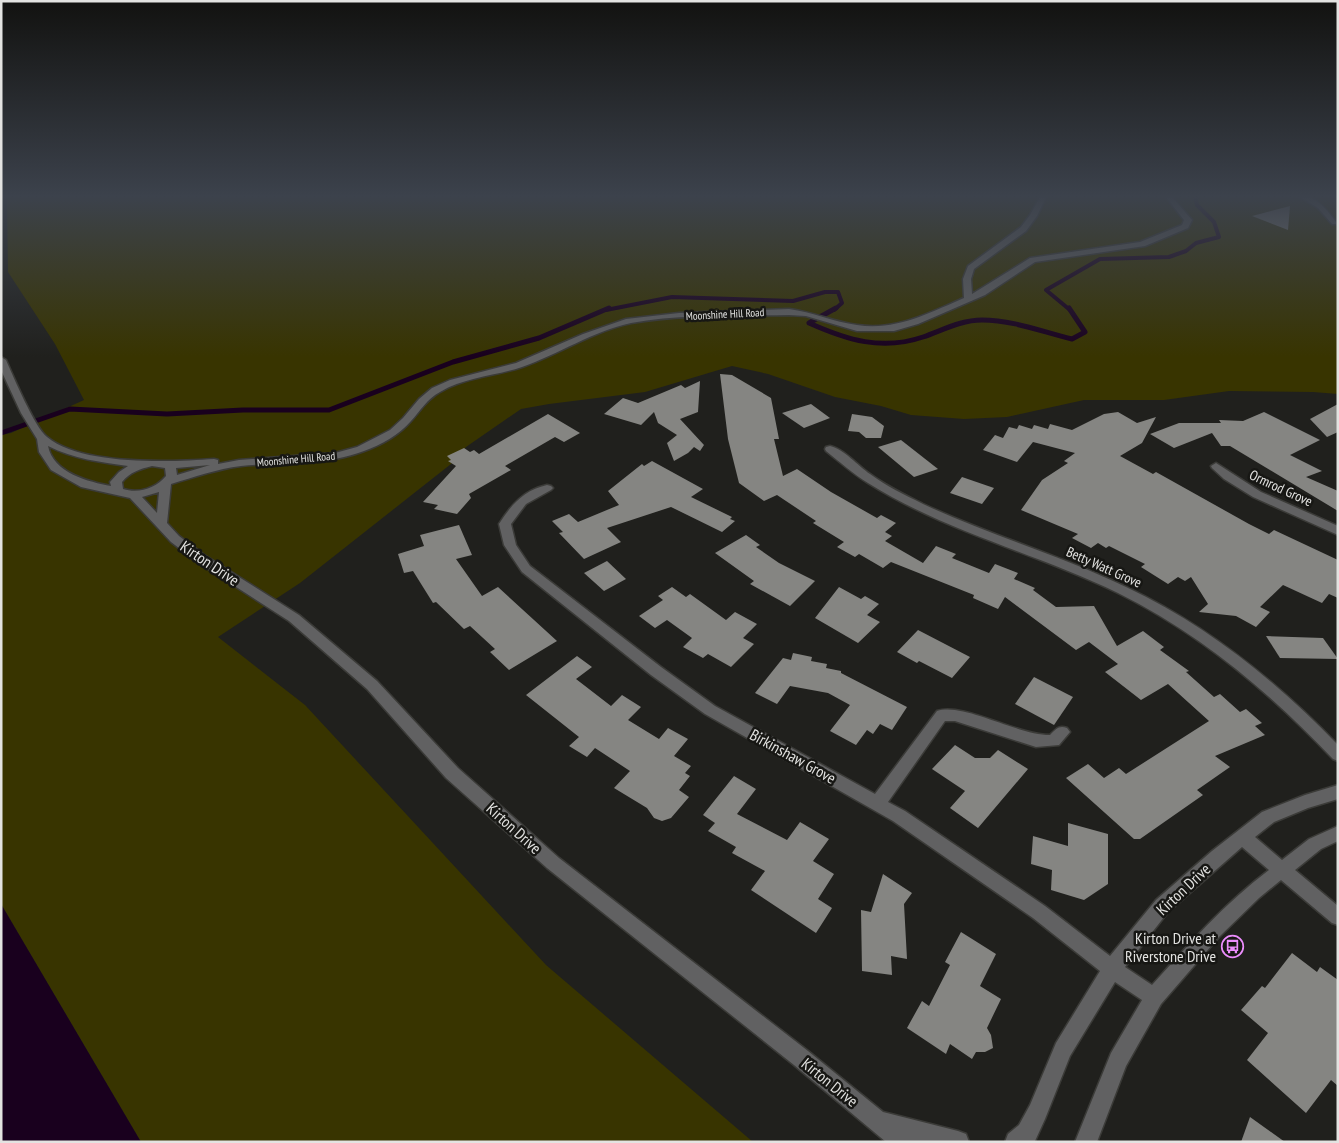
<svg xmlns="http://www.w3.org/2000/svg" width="1339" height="1143" font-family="'PT Sans Narrow',sans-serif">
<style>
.green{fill:#383400}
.water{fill:#19001e}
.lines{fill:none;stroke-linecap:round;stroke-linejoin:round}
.stream-far1{stroke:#19001e;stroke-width:4}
.stream{stroke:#19001e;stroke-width:5}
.building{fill:#858582}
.minor-casing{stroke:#3b3b38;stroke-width:3}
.minor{fill:#616162;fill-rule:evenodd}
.labels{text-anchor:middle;stroke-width:5;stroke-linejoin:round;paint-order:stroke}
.far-street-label{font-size:11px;fill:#e3e3e1;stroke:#171714}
.street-label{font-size:14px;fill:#e3e3e1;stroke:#171714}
.near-street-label{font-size:16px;fill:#e3e3e1;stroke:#171714}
.near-poi-label{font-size:16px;fill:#e3e3e1;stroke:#171714;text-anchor:end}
</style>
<rect width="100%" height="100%" fill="#20201d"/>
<!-- green -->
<path class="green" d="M7 197H1338V394L1313 392 1229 391 1164 400H1084L1007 417 964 419 911 415 881 406 835 397 768 374 732 366 645 392 549 404 521 409 466 447 451 464 300 583 218 637 305 705 546 965 753 1142H141L1 904V435L11 433 84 400 55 344 8 272Z"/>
<!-- water -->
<path class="water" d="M1 904 141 1142H1Z"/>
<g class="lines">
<!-- stream-far1 -->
<g class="stream-far1">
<path d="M606 310 672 297 793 301 825 292H838L842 303 834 310"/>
<path d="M1070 310 1046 290 1100 259 1169 257 1186 251 1196 243 1219 237 1214 222 1197 205 1195 197H1197"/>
</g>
<!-- stream -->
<g class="stream">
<path d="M836 308 809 323C847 340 882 351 923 337 943 330 961 320 982 320 1013 320 1043 332 1072 339L1085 332 1069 308"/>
<path d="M1 433 70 409 167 414 243 410H329L453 362 539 338 609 308"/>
</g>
</g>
<!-- building -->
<g class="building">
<path d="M1290 206 1288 230 1252 216Z"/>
<path d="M720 374 732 375 771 398 779 439H774L783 476 797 469 831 492 877 518 881 515 896 523 885 532 892 536 885 541 923 563 936 546 956 554 952 558 989 573 995 564 1018 573 1014 579 1035 588 1033 590 1056 607 1094 606 1117 646 1143 631 1164 647 1160 650 1189 671 1186 672 1214 697 1220 694 1240 712 1246 709 1262 723 1255 726 1265 735 1215 756 1230 767 1197 790 1203 795 1140 839H1134L1066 778 1088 764 1104 778 1119 768 1126 774 1209 721 1168 684 1141 700 1105 672 1118 664 1089 642 1076 650 1005 597 998 609 973 598 974 595 891 562 883 568 859 554 855 557 837 547 844 542 813 523 816 521 777 495 764 501 739 483 728 439Z"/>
<path d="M700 381 698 412 680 419 704 445 700 451 694 447 688 453 674 461 667 443 677 435 658 423 654 412 641 425 604 414 623 398 638 403 681 385 685 388Z"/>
<path d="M811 404 830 418 804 428 782 413Z"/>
<path d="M1338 404V432L1327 437 1310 419Z"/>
<path d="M1118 412 1137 423 1156 417 1142 443 1120 456 1153 474 1156 472 1249 524 1269 534 1274 530 1338 560V598L1329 594 1322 603 1283 585 1260 607 1270 612 1256 627 1236 616 1199 612 1208 604 1191 577 1185 581 1178 577 1168 584 1141 567 1145 564 1109 546 1106 548 1098 543 1091 548 1072 538 1078 534 1021 510 1042 480 1068 463 1064 461 1075 453 1033 442 1017 462 983 450 995 435 1003 438 1009 427 1017 429 1019 425 1032 429 1034 425 1048 429 1050 424 1072 430 1104 414Z"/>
<path d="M1264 412 1320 440 1290 455 1322 471 1306 477 1338 491V511L1230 446H1221L1212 433 1174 448 1150 434 1179 423H1221L1219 420 1243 421Z"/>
<path d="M548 414 580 433 564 442 555 437 505 466 511 470 469 494 471 498 457 514 434 509 438 505 423 502 456 466 448 461 451 460 447 456 464 448 470 452 474 450 479 454Z"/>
<path d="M852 414 872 417 884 426 881 438H866L859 432 848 431Z"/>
<path d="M901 440 938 469 914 477 878 447Z"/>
<path d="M652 461 703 489 691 497 732 517 730 519 735 521 722 532 671 507 607 528 621 542 584 559 559 533 563 532 552 521 569 514 578 522 619 505 608 491 642 464 644 466Z"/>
<path d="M962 477 994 488 982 504 950 493Z"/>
<path d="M459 525 472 555 456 559 482 596 498 587 557 641 509 670 490 652 495 649 470 626 464 629 436 602 433 603 413 571 404 573 398 554 424 546 420 535Z"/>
<path d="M746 535 760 545 756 547 779 563 815 581 790 606 750 584 754 581 715 553Z"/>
<path d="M607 561 626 579 604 591 584 573Z"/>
<path d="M672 587 686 597 690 594 726 620 735 612 757 624 743 638 754 644 731 667 708 654 703 658 683 647 692 638 667 620 655 628 639 616 663 600 658 596Z"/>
<path d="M839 587 861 599 865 596 879 604 867 615 880 622 858 643 815 618Z"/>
<path d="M918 630 970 657 952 678 919 661 917 663 897 652Z"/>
<path d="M1266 636 1323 638 1338 659 1280 658Z"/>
<path d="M793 653 812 657 811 661 827 664 826 668 841 671V673L907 707 892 730 880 724 873 734 867 730 856 745 830 731 850 705 828 693 790 686 777 704 755 693 783 658 791 660Z"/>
<path d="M577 656 592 667 576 679 611 706 622 695 641 707 628 720 659 739 668 728 688 739 674 756 691 766 685 773 690 776 679 790 689 797 671 818 662 821 654 818 647 808 614 788 630 771 595 748 587 757 569 746 579 737 526 695Z"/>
<path d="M1034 677 1073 697 1054 725 1015 704Z"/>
<path d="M955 745 975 758H990L998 750 1028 769 978 828 950 808 965 791 932 769Z"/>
<path d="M734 776 756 789 737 814 787 840 800 822 829 839 813 861 834 874 818 899 832 908 816 933 751 890 765 871 732 853 736 847 708 831 715 823 703 815Z"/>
<path d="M1068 823 1108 834V884L1084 900 1051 890 1052 870 1031 864 1033 836 1068 846Z"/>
<path d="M883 874 912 893 904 904 907 959 891 956 892 975 862 971 861 910 871 912Z"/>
<path d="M961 932 996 954 980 986 1001 999 987 1028 991 1035 993 1048 985 1052H976L972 1059 950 1044 946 1054 907 1028 922 1001 929 1006 950 965 945 962Z"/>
<path d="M1292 953 1317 972 1320 967 1338 980V1086L1331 1080 1306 1113 1247 1060 1268 1033 1241 1010 1262 986 1265 988Z"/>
<path d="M1250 1117 1285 1142H1241Z"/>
</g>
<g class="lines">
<defs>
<g id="minor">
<path d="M1040 197H1046L1037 216 1026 231 974 269 971 279 972 294 1030 258 1140 242 1182 225 1184 220 1166 197H1172L1192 220 1188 228 1145 246 1035 262 985 295 918 324 894 331H857L806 316 789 315C739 316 680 314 631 323 593 331 559 354 522 367 496 376 465 377 440 392 427 399 420 411 411 421 399 435 381 445 364 451 325 466 281 462 241 466 217 469 194 477 171 484L167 523 179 536 204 555 299 615 377 681 458 768 559 858 808 1051 883 1112 958 1131 966 1134 969 1142H886L794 1065 547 868 446 778 367 689 289 621 196 561 171 542 130 498 81 487 51 470 39 452 37 439 21 413 1 370V357L6 360C13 376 35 428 47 437 82 466 171 462 214 459L218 460V464L239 460 335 453 357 447 390 430 403 418 419 399 432 388 450 380 516 363 583 334 626 319 679 313 789 309C812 312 834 322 857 325 896 331 929 313 964 298L963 279 968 266 1021 227 1030 215ZM48 446C74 459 100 462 128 466L119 472 110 482 111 486C89 482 53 473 48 446ZM210 465 177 475 176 468ZM152 466 165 468 166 476C156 488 139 494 123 489L122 482C130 472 140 469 152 466ZM159 492 157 513 142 497Z"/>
<path d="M1300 197C1316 195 1327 210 1336 222V224H1332L1318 208Z"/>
<path d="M830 446C844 449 858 466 870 474 886 486 905 495 923 504 989 535 1060 555 1126 587 1207 625 1276 681 1338 745V761L1333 759C1270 693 1201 634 1118 593 1036 553 946 532 868 483 853 474 840 462 826 451L825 449 826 447Z"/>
<path d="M1216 463 1261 492 1338 526V535L1253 497 1224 479 1212 468 1211 466Z"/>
<path d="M547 485 551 486 553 488 551 490 526 504 511 524 516 545 530 566 661 667 715 706 875 794 937 711C963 702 1017 735 1050 735 1056 729 1059 725 1067 728L1070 732 1059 745 1036 747 955 721H945L888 802 905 811 1045 906 1110 956 1156 900 1212 851 1262 812 1305 795 1338 785V799L1308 808 1274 822 1255 837 1282 860 1309 839 1338 826V841L1321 849 1295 870 1338 906V925L1332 923 1281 880 1259 898 1219 937 1161 1004 1126 1066 1097 1142H1075L1111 1053 1142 1000 1115 982 1070 1056 1045 1119 1035 1141 1005 1142 1008 1134 1019 1125 1030 1105 1056 1043 1100 971 1033 918 893 821 705 714 651 675 522 572 504 545 499 524C511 505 524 490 547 485ZM1242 847 1269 870C1225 903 1189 944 1152 985L1125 967 1168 912Z"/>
</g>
</defs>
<!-- minor casing -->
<use href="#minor" class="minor-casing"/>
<!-- minor -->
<use href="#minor" class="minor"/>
</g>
<!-- sky -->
<linearGradient id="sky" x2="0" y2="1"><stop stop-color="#121210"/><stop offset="0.55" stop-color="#3c424c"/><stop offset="1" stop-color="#3c424c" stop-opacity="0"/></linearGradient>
<rect width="1339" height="357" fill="url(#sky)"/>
<!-- icons -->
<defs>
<symbol id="bus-ring" viewBox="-11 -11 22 22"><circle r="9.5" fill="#171714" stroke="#eb8dfc" stroke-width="1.5"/><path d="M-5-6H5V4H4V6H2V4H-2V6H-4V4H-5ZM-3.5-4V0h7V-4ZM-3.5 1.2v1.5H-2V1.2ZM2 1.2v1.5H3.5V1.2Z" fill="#eb8dfc"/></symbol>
</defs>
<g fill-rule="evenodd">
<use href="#bus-ring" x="1220" y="934" width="25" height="25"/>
</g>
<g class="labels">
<!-- far-street labels -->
<g class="far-street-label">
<text transform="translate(725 314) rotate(-3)" y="4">Moonshine Hill Road</text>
<text transform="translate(296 459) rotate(-5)" y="4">Moonshine Hill Road</text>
</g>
<!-- street labels -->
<g class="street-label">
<text transform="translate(1281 488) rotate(25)" y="5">Ormrod Grove</text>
<text transform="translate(1104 567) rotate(24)" y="5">Betty Watt Grove</text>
</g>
<!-- near-street labels -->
<g class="near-street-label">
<text transform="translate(210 563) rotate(34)" y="6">Kirton Drive</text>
<text transform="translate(793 756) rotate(29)" y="6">Birkinshaw Grove</text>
<text transform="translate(514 828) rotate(42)" y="6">Kirton Drive</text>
<text transform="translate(1183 889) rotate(-43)" y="6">Kirton Drive</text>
<text transform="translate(830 1082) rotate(39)" y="6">Kirton Drive</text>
</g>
<!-- near-poi labels -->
<g class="near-poi-label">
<text x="1216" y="944">Kirton Drive at<tspan x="1216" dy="18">Riverstone Drive</tspan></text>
</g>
</g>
<!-- border -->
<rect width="1339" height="1143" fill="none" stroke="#e3e3e1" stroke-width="5"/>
</svg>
